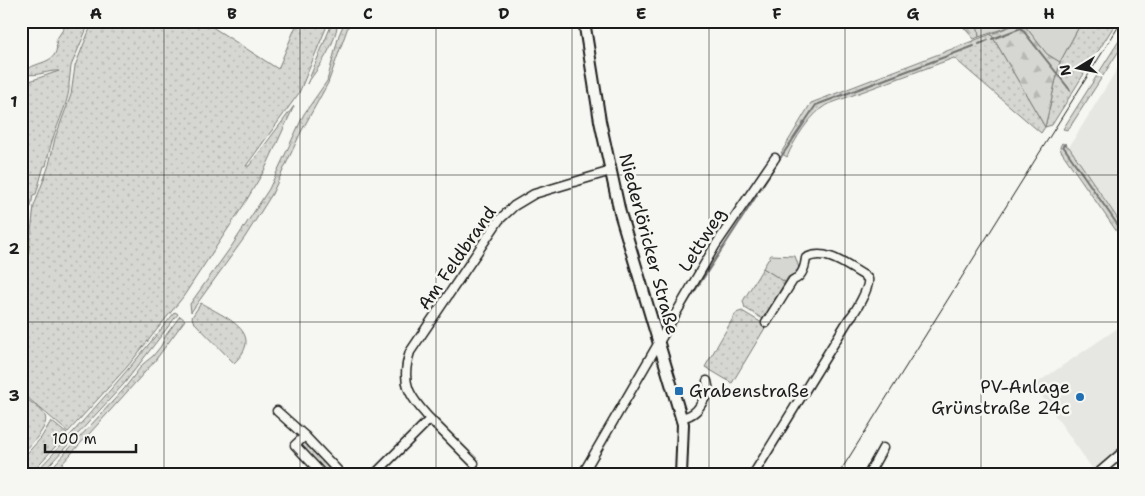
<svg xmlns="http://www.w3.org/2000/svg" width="1145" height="496" font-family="'Shantell Sans',sans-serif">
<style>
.built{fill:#e6e6e2}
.grass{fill:url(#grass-dots);stroke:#797977}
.forest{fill:url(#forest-firs);stroke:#797977}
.green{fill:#d6d6d2;stroke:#797977}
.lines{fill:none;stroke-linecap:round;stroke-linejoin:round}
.stream{stroke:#727271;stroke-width:2}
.minor-casing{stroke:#1c1c1c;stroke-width:11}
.major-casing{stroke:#1c1c1c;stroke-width:14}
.minor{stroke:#f6f6f2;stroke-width:8}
.major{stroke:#f6f6f2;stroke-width:10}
.tram{stroke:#1c1c1c;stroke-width:1}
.grid{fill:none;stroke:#1c1c1c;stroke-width:1;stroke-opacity:0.55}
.poi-dot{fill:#1f6fb2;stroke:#f6f6f2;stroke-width:2}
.labels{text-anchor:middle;stroke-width:5;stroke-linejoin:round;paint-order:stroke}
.street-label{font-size:18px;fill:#1c1c1c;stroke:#f6f6f2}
.poi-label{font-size:18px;fill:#1c1c1c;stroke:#f6f6f2;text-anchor:end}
.neatline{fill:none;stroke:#1c1c1c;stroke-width:2}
.grid-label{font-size:16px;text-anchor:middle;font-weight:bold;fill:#1c1c1c}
</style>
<defs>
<pattern id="grass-dots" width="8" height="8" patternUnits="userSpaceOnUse" patternTransform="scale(1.25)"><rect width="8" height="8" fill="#d6d6d2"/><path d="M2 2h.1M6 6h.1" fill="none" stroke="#b7b7b4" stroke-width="1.8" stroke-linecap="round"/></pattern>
<pattern id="forest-firs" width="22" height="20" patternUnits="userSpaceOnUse" patternTransform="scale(1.25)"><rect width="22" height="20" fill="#d6d6d2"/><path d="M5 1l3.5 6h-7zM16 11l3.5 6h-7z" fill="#b7b7b4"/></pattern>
</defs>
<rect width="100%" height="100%" fill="#f6f6f2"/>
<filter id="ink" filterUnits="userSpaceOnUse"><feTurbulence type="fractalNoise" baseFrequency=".02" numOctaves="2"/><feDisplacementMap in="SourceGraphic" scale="10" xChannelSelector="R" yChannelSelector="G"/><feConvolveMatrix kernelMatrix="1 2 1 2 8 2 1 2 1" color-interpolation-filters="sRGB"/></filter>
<g filter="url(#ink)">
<!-- built -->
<g class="built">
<path d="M1124 58V228L1069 147Z"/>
<path d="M1124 324V446L1094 471 1034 385Z"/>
</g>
<!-- grass -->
<g class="grass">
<path d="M71 21H90L71 66 69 84C71 96 57 125 53 138 50 147 48 156 46 166H44L36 194 33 195 31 207 28 208 27 232 21 267V95L23 89 21 88V84L59 71C48 70 37 77 26 74L25 71C37 60 61 65 56 40L64 28Z"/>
<path d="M93 21H203L278 69 298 21H329L299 93 246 166H249L294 106 265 169 243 206 183 297 127 367 68 432 21 392V288L27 266 34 206 49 165 55 138 71 95 75 66Z"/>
<path d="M333 21H338C335 46 321 64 307 84Z"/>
<path d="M345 21H350L328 83 301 132 272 194 245 237 191 312 190 304 231 247 269 189 304 114 327 81 339 35Z"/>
<path d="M1082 21H1117L1052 125 1045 127 1041 133 954 58 826 105C810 115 794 140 787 157L781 153 811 103 991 34 1045 127 1060 62Z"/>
<path d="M1124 33V43L1068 130 1063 129Z"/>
<path d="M1062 143 1069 147 1124 228V242L1061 151 1060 147Z"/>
<path d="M763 268 785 282 763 319 745 308 743 301Z"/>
<path d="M201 303C224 317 267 332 234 363L193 321 192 317Z"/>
<path d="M742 311 762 323 765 328 732 383 705 367 736 313Z"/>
<path d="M175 312 178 314 123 385 40 475H33C83 423 131 367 175 312Z"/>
<path d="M180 316 185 320 154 362 52 475H45L124 389 143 364 153 356 161 346 166 335Z"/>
<path d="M21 395C28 401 42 408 45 416 50 427 28 447 21 455Z"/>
<path d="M51 421 67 434 29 475H21V460L41 438Z"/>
<path d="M305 441 338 475H327L300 446 299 444Z"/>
</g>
<!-- forest -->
<g class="forest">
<path d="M958 21H977L979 37 974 39Z"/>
<path d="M1022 22 1047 54 1060 62 1045 127 991 34Z"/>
</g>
<!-- green -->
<g class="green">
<path d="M977 21H1082L1060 62 1047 54 1022 22 979 37Z"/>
<path d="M771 255 795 256 799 268 793 276 788 277 785 282 763 268Z"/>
</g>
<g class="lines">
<!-- stream -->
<g class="stream">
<path d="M992 39 1021 28 1070 90"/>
<path d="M979 44 988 40"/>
<path d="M1065 144 1063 146 1124 234"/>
<path d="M779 160 816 105 974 46"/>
<path d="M759 191 777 163"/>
<path d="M678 317 757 195"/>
</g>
<defs>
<g id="minor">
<path d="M277 411 305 436 342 475"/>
<path d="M681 418C699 414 700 405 709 391L707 381"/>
<path d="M430 419 474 463"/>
<path d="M305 436 295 445 323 475"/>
<path d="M374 475 430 419C409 396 400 383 410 352L499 220 514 206 534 194 611 171"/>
<path d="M582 475 715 246 775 158"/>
<path d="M753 475 849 319C855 313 870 287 868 279L865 276C847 266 827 248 806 258 805 267 802 277 793 280L766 323"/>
<path d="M868 475 883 448"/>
<path d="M1096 475 1124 451"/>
</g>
<path id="major" d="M584 21 600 121 620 213 683 424 681 475"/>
</defs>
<!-- minor casing -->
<use href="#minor" class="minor-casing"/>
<!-- major casing -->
<use href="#major" class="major-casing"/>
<!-- minor -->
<use href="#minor" class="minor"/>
<!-- major -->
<use href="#major" class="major"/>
<!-- tram -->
<path class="tram" d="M838 475 1122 21"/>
</g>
</g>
<!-- grid -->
<path class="grid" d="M164 21V475M300 21V475M436 21V475M572 21V475M709 21V475M845 21V475M981 21V475M21 175H1124M21 322H1124"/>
<!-- markers -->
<g class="poi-dot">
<rect x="674" y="386" width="10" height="10" rx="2.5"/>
<circle cx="1080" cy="397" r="5"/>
</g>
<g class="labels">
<!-- street labels -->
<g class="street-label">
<text transform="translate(702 240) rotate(-58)" y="6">Lettweg</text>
<text transform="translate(649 244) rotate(75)" y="6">Niederlöricker Straße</text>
<text transform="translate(457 258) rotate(-55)" y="6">Am Feldbrand</text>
</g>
<!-- poi labels -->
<g class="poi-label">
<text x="1070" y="393">PV-Anlage<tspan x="1070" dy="21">Grünstraße 24c</tspan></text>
<text x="689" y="397" text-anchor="start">Grabenstraße</text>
</g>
</g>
<!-- margin -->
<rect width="1145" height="496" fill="none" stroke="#f6f6f2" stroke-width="55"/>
<!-- north arrow -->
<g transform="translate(1078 68) rotate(260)" stroke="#f6f6f2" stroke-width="4" paint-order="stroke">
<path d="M0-4L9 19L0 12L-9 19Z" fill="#1c1c1c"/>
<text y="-8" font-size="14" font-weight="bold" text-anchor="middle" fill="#1c1c1c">N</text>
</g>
<!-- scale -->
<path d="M45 444v8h91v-8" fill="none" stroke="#1c1c1c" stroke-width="2.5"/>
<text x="52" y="444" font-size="15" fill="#1c1c1c" stroke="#f6f6f2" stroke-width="4" paint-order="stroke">100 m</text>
<rect x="28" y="28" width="1090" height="440" class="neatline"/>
<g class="grid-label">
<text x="96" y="19">A</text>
<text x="232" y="19">B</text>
<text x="368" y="19">C</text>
<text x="504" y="19">D</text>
<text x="641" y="19">E</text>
<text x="777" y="19">F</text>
<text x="913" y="19">G</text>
<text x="1049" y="19">H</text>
<text x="14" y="107">1</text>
<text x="14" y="254">2</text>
<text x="14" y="401">3</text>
</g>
</svg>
